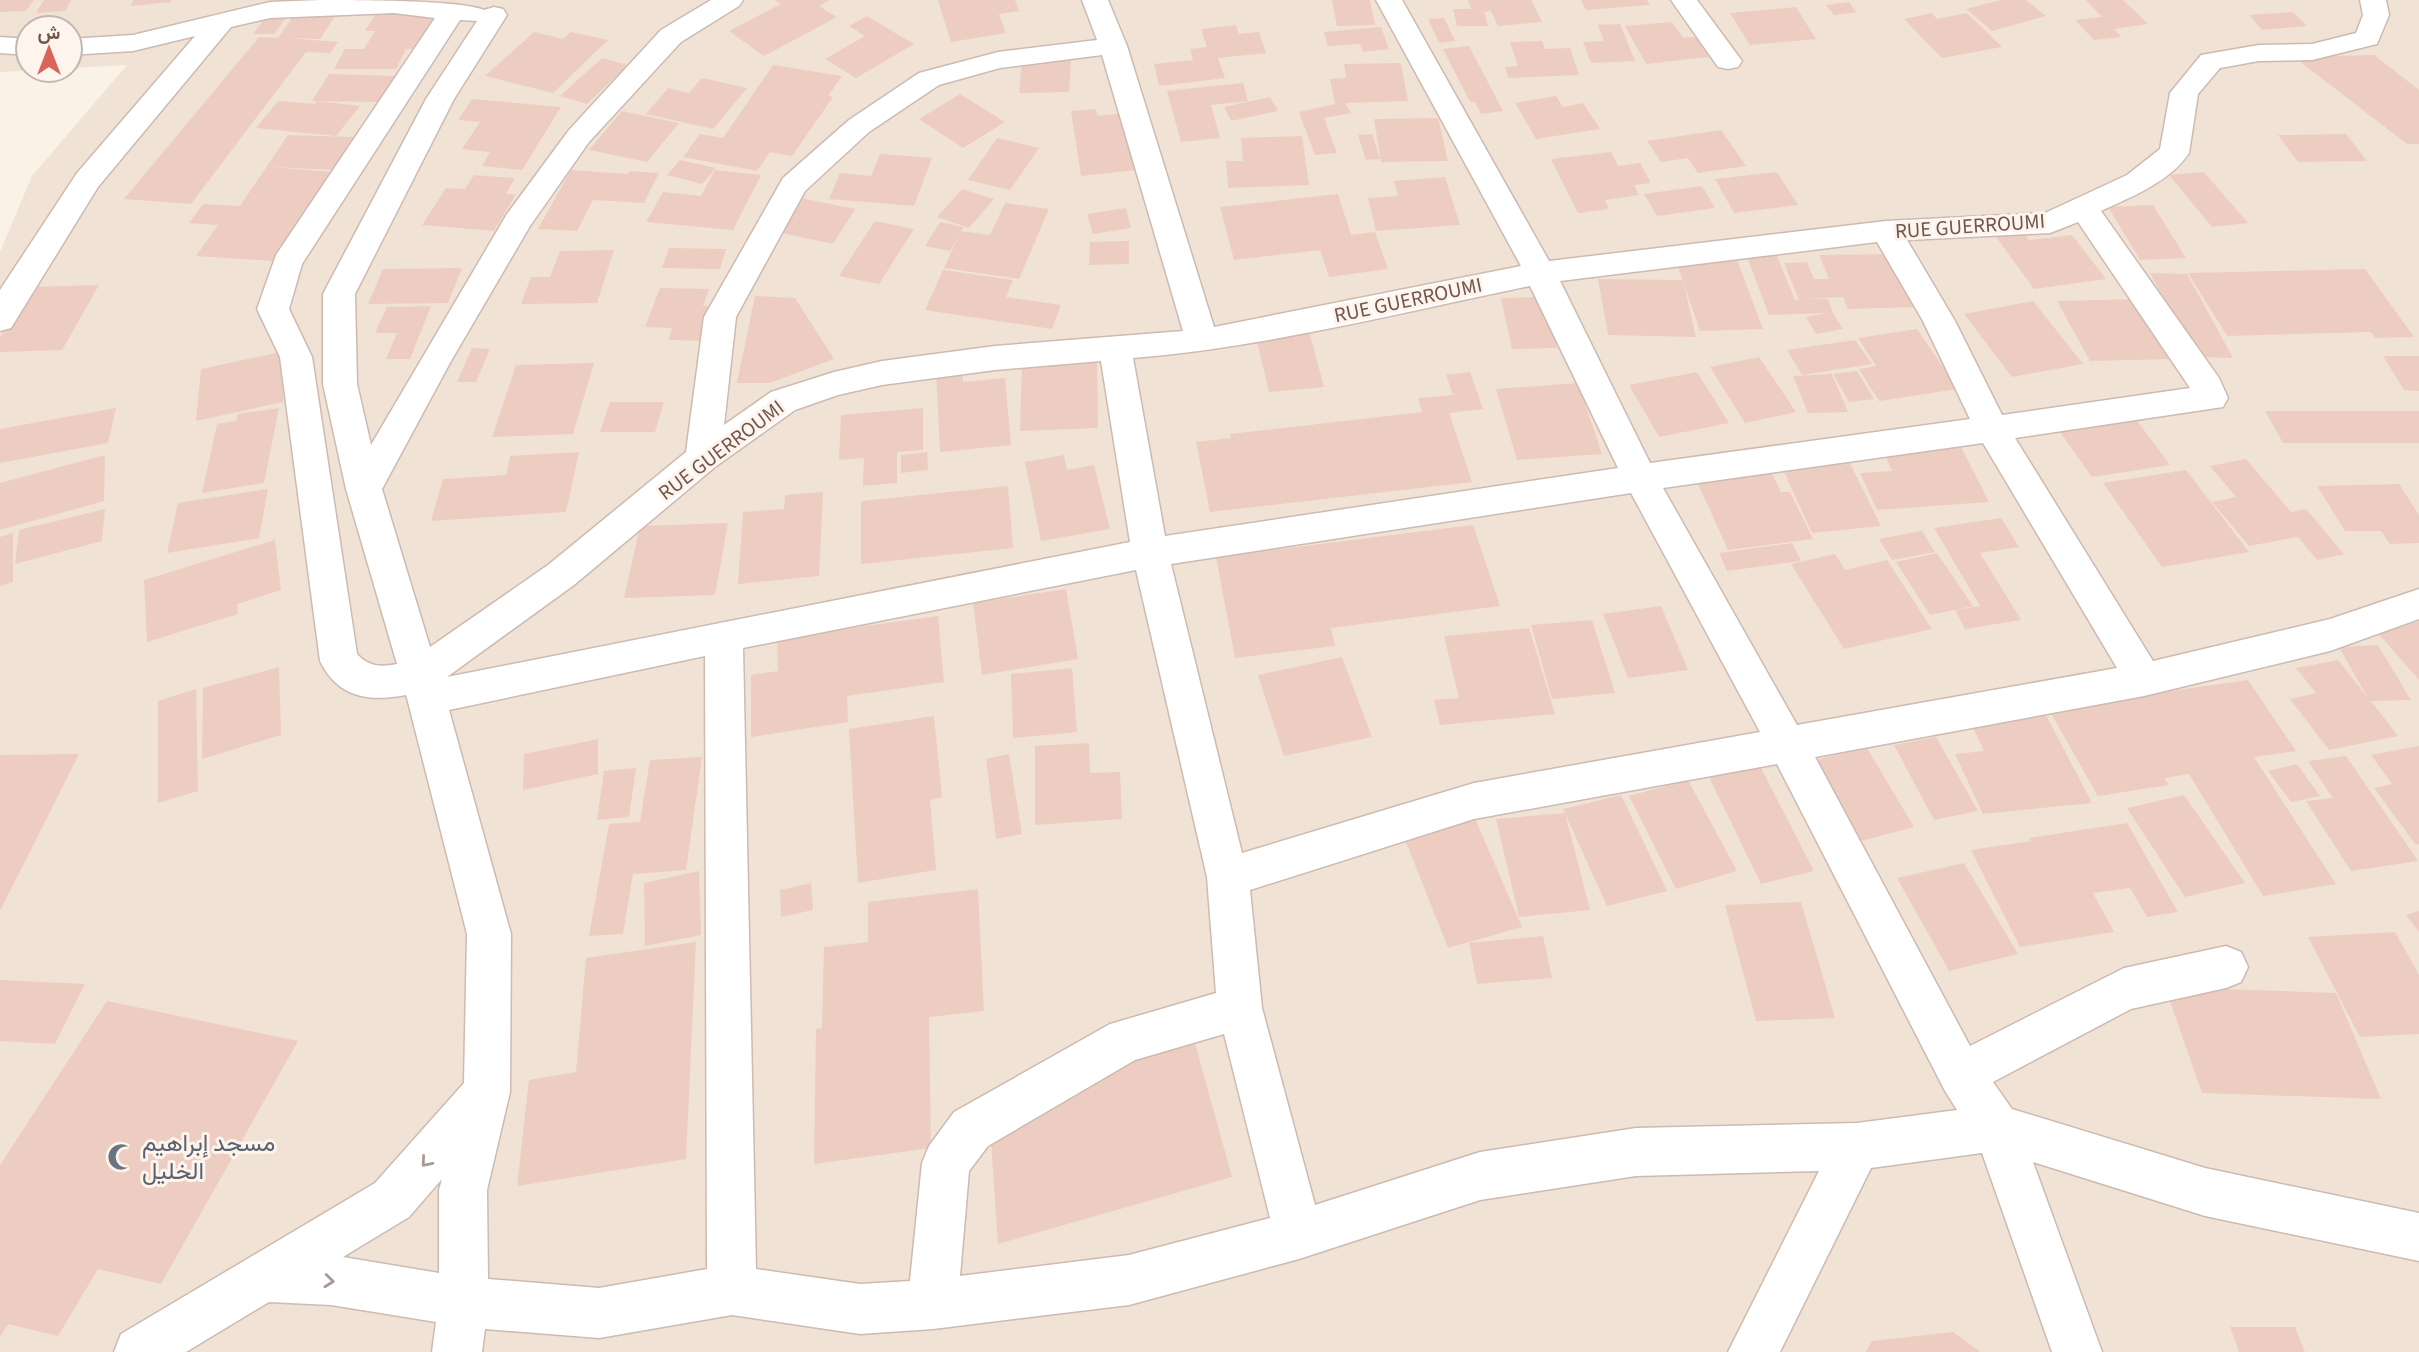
<svg xmlns="http://www.w3.org/2000/svg" width="2419" height="1352" font-family="'Source Sans 3',Vazirmatn,sans-serif">
<style>
.residential{fill:#f1e2d6}
.building{fill:#edcdc1}
.lines{fill:none;stroke-linecap:round;stroke-linejoin:round}
.minor-casing{stroke:#cdbab1;stroke-width:3}
.minor{fill:#fff;fill-rule:evenodd}
.oneway{stroke:#aa9a95}
.labels{text-anchor:middle;stroke-width:6;stroke-linejoin:round;paint-order:stroke}
.street-label{font-size:21px;fill:#72564e;stroke:#fdf5ed}
.near-worship-label{font-size:24px;fill:#5b616d;stroke:#fdf5ed;text-anchor:start}
</style>
<rect width="100%" height="100%" fill="#faf1e7"/>
<!-- residential -->
<path class="residential" d="M0 0H2419V1352H0V252L32 176 127 65 70 68V28H28V70H36L0 72Z"/>
<!-- building -->
<g class="building">
<path d="M0 0H34L26 11 0 12Z"/>
<path d="M44 0H71L65 11 36 13Z"/>
<path d="M133 0H171V2L131 6Z"/>
<path d="M775 0H830L819 6 837 17 764 56 729 31 781 4Z"/>
<path d="M938 0H1015L1019 11 999 14 1006 33 951 42Z"/>
<path d="M1332 0H1370L1375 25 1337 26Z"/>
<path d="M1468 0H1531L1542 22 1498 26 1491 11 1484 12 1488 26H1457L1453 9H1471Z"/>
<path d="M1581 0H1647L1650 5 1586 10Z"/>
<path d="M2001 0H2026L2046 16 1992 31 1966 9Z"/>
<path d="M2086 0H2123L2148 24 2114 29 2121 37 2094 40 2075 20 2102 17Z"/>
<path d="M1849 2 1856 12 1834 15 1826 5Z"/>
<path d="M1796 7 1816 39 1750 45 1730 13Z"/>
<path d="M270 11H291L274 34H253Z"/>
<path d="M296 12 337 13 320 39 287 38 338 42 330 53 306 52 191 204 124 199 259 37 278 38Z"/>
<path d="M2293 12 2307 26 2262 30 2249 15Z"/>
<path d="M376 13 447 14 426 50 406 49 396 69H334L345 49H364L375 31H365Z"/>
<path d="M1932 13 1937 19 1967 13 2002 47 1942 58 1904 19Z"/>
<path d="M867 16 914 44 856 78 825 59 865 36 849 26Z"/>
<path d="M1444 18 1455 41 1439 43 1428 19Z"/>
<path d="M1672 22 1683 38 1705 36 1717 56 1646 64 1625 26Z"/>
<path d="M1620 24 1635 61 1591 63 1583 42 1604 41 1598 25Z"/>
<path d="M1236 25 1239 34 1259 32 1266 53 1218 58 1225 78 1159 86 1154 64 1193 60 1190 49 1207 47 1201 29Z"/>
<path d="M1381 27 1389 49 1363 52 1360 44 1328 46 1324 32Z"/>
<path d="M534 32 563 39 571 32 608 40 553 93 485 76Z"/>
<path d="M1542 41 1545 49 1570 48 1579 75 1508 78 1505 67 1518 66 1510 42Z"/>
<path d="M1469 46 1503 111 1481 114 1475 102H1470L1443 49Z"/>
<path d="M2374 55 2419 90V144H2407L2294 57Z"/>
<path d="M602 58 628 65 587 104 560 96Z"/>
<path d="M1022 60H1071L1069 92 1019 93Z"/>
<path d="M1401 63 1408 101 1345 103 1351 113 1324 118 1337 153 1315 155 1299 112 1335 104 1330 79 1346 78 1344 64Z"/>
<path d="M773 65 842 76 828 96 833 97 792 156 770 152 757 171 683 157 700 134 723 138Z"/>
<path d="M329 74 397 76 382 102 312 101Z"/>
<path d="M702 78 747 88 713 129 646 114 668 88 689 93Z"/>
<path d="M1243 83 1248 101 1211 105 1220 138 1181 142 1167 91Z"/>
<path d="M960 94 1005 122 963 148 919 119Z"/>
<path d="M1556 96 1563 107 1583 103 1600 129 1536 139 1515 103Z"/>
<path d="M1270 97 1278 111 1231 121 1224 107Z"/>
<path d="M472 99 561 107 522 170 482 166 490 152 462 149 480 122 458 120Z"/>
<path d="M278 101 315 104 317 101 360 106 336 136 256 128Z"/>
<path d="M1096 109 1097 116 1127 113 1136 170 1081 176 1071 111Z"/>
<path d="M622 111 679 123 647 162 589 150Z"/>
<path d="M1438 118 1448 161 1381 162 1374 119Z"/>
<path d="M1721 130 1746 166 1698 173 1688 158 1661 162 1647 141Z"/>
<path d="M1372 134 1380 159 1366 160 1358 135Z"/>
<path d="M2346 134 2367 161 2298 162 2278 135Z"/>
<path d="M288 135 355 137 335 170 270 167 333 172 273 261 196 256 218 225 189 223 203 204 240 206Z"/>
<path d="M1302 136 1309 185 1228 188 1226 161H1243L1241 138Z"/>
<path d="M997 138 1039 148 1010 190 968 180Z"/>
<path d="M1611 152 1618 166 1640 163 1651 183 1634 185 1639 195 1605 200 1609 209 1578 213 1551 159Z"/>
<path d="M880 154 932 158 914 206 829 199 840 173 871 176Z"/>
<path d="M680 160 716 168 702 184 667 175Z"/>
<path d="M571 170 628 174 629 171 659 173 644 203 593 200 577 231 538 229Z"/>
<path d="M715 170 761 175 733 230 646 222 663 192 701 196Z"/>
<path d="M1777 172 1798 205 1734 213 1715 179Z"/>
<path d="M2204 172 2248 223 2212 227 2169 175Z"/>
<path d="M474 175 515 178 506 194H516L494 231 422 225 446 188 465 189Z"/>
<path d="M1445 177 1460 225 1376 231 1368 198 1398 196 1394 181Z"/>
<path d="M1702 186 1715 208 1657 216 1644 194Z"/>
<path d="M962 189 994 199 969 228 937 217Z"/>
<path d="M1338 194 1351 235 1375 232 1388 269 1329 277 1320 250 1234 260 1220 207Z"/>
<path d="M801 198 855 209 833 244 777 232Z"/>
<path d="M1005 203 1049 209 1019 279 944 268 959 235 950 251 925 246 940 222 964 227 961 231 990 235Z"/>
<path d="M2153 205 2186 258 2140 260 2108 207Z"/>
<path d="M1126 208 1131 228 1093 234 1087 214Z"/>
<path d="M875 221 914 229 879 284 839 276Z"/>
<path d="M2019 227 2029 240 2072 235 2106 279 2034 289 1991 230Z"/>
<path d="M1129 241V264L1089 265 1090 242Z"/>
<path d="M669 248 726 249 720 269 662 268Z"/>
<path d="M1744 249H1774L1795 300H1799L1784 263 1807 262 1814 279H1829L1819 255 1894 254 1918 307 1848 309 1843 297 1807 299H1828L1833 313 1843 329 1816 334 1806 317 1828 313 1769 315Z"/>
<path d="M614 250 597 303 521 304 531 277H550L560 251Z"/>
<path d="M1737 260 1763 329 1700 331 1676 261Z"/>
<path d="M462 268 448 303 368 304 383 269Z"/>
<path d="M2365 269 2414 337 2375 338 2371 332 2227 336 2188 273Z"/>
<path d="M943 270 1013 280 1006 297 1061 305 1052 329 925 310Z"/>
<path d="M2150 273 2187 274 2233 358 2194 357Z"/>
<path d="M1598 279 1683 280 1696 337 1608 335Z"/>
<path d="M99 285 62 350 0 352V337L31 287Z"/>
<path d="M660 288 709 289 703 306 721 307 709 341 668 340 672 328 645 327Z"/>
<path d="M755 296 795 298 834 359 770 383H737Z"/>
<path d="M1546 297 1557 348 1512 349 1501 298Z"/>
<path d="M2139 299 2175 359 2090 361 2057 301Z"/>
<path d="M2033 301 2083 364 2012 377 1964 314Z"/>
<path d="M431 306 410 359H386L397 333H375L387 307Z"/>
<path d="M1917 329 1958 389 1879 401 1859 369 1876 366 1858 338Z"/>
<path d="M1309 331 1324 387 1269 392 1256 337Z"/>
<path d="M1855 340 1872 364 1802 375 1787 350Z"/>
<path d="M472 348 490 349 476 382H457Z"/>
<path d="M285 351 283 402 196 421 201 369Z"/>
<path d="M2383 356H2419V391L2404 390Z"/>
<path d="M1759 357 1796 412 1745 423 1710 367Z"/>
<path d="M1097 358 1098 428 1020 431 1022 361Z"/>
<path d="M594 363 573 434 492 437 516 365Z"/>
<path d="M962 367 963 382 1005 378 1011 445 940 452 936 370Z"/>
<path d="M1857 371 1874 399 1849 402 1833 374Z"/>
<path d="M1470 372 1483 409 1449 413 1472 482 1210 512 1196 442 1231 438 1230 434 1422 412 1418 398 1453 395 1446 375Z"/>
<path d="M1697 372 1729 423 1659 437 1629 385Z"/>
<path d="M1832 374 1848 412 1808 413 1793 376Z"/>
<path d="M1578 383 1602 454 1517 460 1496 389Z"/>
<path d="M610 402H664L655 432H600Z"/>
<path d="M116 408 108 443 0 463V429Z"/>
<path d="M279 408 264 483 202 493 217 424 236 421 238 414Z"/>
<path d="M923 408V450L897 452V483L863 486 864 458 839 460 841 415Z"/>
<path d="M2129 410 2170 465 2092 477 2053 422Z"/>
<path d="M2265 411H2419V443H2283Z"/>
<path d="M1959 443 1989 502 1877 510 1860 473 1892 471 1882 448Z"/>
<path d="M579 452 566 512 431 521 443 479 506 475 510 456Z"/>
<path d="M927 452 928 470 901 473V455Z"/>
<path d="M105 455 104 501 0 530V483Z"/>
<path d="M1064 455 1067 470 1094 465 1110 529 1041 541 1025 462Z"/>
<path d="M1846 455 1881 526 1812 533 1779 461Z"/>
<path d="M2246 459 2291 512 2306 509 2344 554 2317 560 2298 537 2249 546 2212 502 2236 497 2210 466Z"/>
<path d="M1769 468 1781 492H1790L1813 539 1728 550 1695 477Z"/>
<path d="M2186 470 2249 552 2162 567 2103 483Z"/>
<path d="M2399 484 2419 515V543L2390 544 2381 531H2345L2317 486Z"/>
<path d="M1008 486 1013 548 861 564V501Z"/>
<path d="M268 489 259 538 167 553 178 503Z"/>
<path d="M823 492 819 576 738 584 743 512 784 509 785 495Z"/>
<path d="M105 509 102 541 15 564 19 530Z"/>
<path d="M2001 518 2019 547 1980 553 2021 620 1965 629 1955 610 1980 606 1934 528Z"/>
<path d="M728 523 715 595 624 598 640 526Z"/>
<path d="M1473 525 1500 606 1331 628 1335 646 1235 658 1216 557Z"/>
<path d="M1922 531 1935 552 1892 560 1879 539Z"/>
<path d="M13 533V582L0 586V537Z"/>
<path d="M275 540 281 590 237 604 238 614 147 642 144 580Z"/>
<path d="M1792 543 1801 561 1727 571 1719 553Z"/>
<path d="M1937 553 1973 606 1930 615 1896 562Z"/>
<path d="M1835 554 1845 570 1887 560 1932 629 1844 649 1791 564Z"/>
<path d="M1066 589 1078 659 982 675 973 603Z"/>
<path d="M1661 606 1688 670 1628 678 1603 614Z"/>
<path d="M938 616 944 682 847 696 848 722 751 737V675L778 671 777 638Z"/>
<path d="M1592 620 1615 693 1552 699 1531 625Z"/>
<path d="M2419 621V680L2377 632Z"/>
<path d="M1529 628 1555 714 1440 725 1434 700 1459 698 1444 636Z"/>
<path d="M2378 645 2411 700 2371 701 2398 736 2329 750 2290 699 2316 693 2296 668 2338 660 2368 698 2339 647Z"/>
<path d="M1342 657 1372 737 1284 756 1258 675Z"/>
<path d="M279 667 281 735 202 759 203 688Z"/>
<path d="M1072 668 1077 732 1013 738 1011 674Z"/>
<path d="M2248 680 2296 751 2254 757 2336 884 2263 896 2189 774 2164 778 2169 785 2098 796 2048 708Z"/>
<path d="M196 689 198 791 158 803V701Z"/>
<path d="M2046 715 2092 803 1983 814 1955 754 1984 751 1970 722Z"/>
<path d="M934 716 942 797 930 800 936 870 858 883 849 729Z"/>
<path d="M1936 737 1978 811 1934 820 1894 745Z"/>
<path d="M598 739V774L523 790 524 754Z"/>
<path d="M1089 743 1090 773 1120 772 1122 819 1035 825V746Z"/>
<path d="M2419 746V844L2416 845 2374 788 2392 784 2371 755Z"/>
<path d="M1867 748 1914 827 1861 841 1815 760Z"/>
<path d="M79 754 0 911V755Z"/>
<path d="M1009 754 1022 834 996 839 986 759Z"/>
<path d="M2346 756 2418 861 2351 871 2306 801 2333 798 2308 761Z"/>
<path d="M702 757 686 870 633 874 623 934 589 936 609 824 640 822 650 760Z"/>
<path d="M2297 764 2320 796 2291 802 2268 771Z"/>
<path d="M1760 766 1814 871 1761 884 1709 777Z"/>
<path d="M636 768 629 817 597 820 604 771Z"/>
<path d="M1688 780 1737 871 1676 889 1629 796Z"/>
<path d="M1621 795 1667 891 1607 906 1563 809Z"/>
<path d="M2184 795 2245 883 2185 897 2127 808Z"/>
<path d="M1565 813 1590 910 1519 917 1496 819Z"/>
<path d="M1473 814 1522 927 1448 948 1402 832Z"/>
<path d="M2127 823 2178 912 2147 917 2130 888 2093 893 2114 932 2020 947 1971 850 2031 841 2029 838Z"/>
<path d="M1964 863 2018 954 1949 971 1897 878Z"/>
<path d="M699 871 701 935 645 946 644 883Z"/>
<path d="M811 883 813 910 781 917 780 890Z"/>
<path d="M978 889 984 1011 929 1017 931 1148 814 1164 816 1029 822 1028 824 947 868 942V902Z"/>
<path d="M1801 902 1835 1018 1756 1021 1725 905Z"/>
<path d="M2419 911V932L2406 915Z"/>
<path d="M2395 932 2419 975V1034L2360 1037 2308 937Z"/>
<path d="M1543 936 1552 978 1477 984 1469 943Z"/>
<path d="M696 942 686 1159 517 1186 529 1080 576 1072 586 958Z"/>
<path d="M0 980 85 984 55 1044 0 1041Z"/>
<path d="M2165 987 2336 993 2381 1099 2202 1093Z"/>
<path d="M107 1001 298 1041 161 1284 98 1269 58 1336 8 1324 0 1337V1165Z"/>
<path d="M1195 1043 1232 1177 998 1244 991 1141 1059 1084Z"/>
<path d="M2230 1327H2295L2305 1352H2239Z"/>
<path d="M1953 1332 1980 1352H1866L1872 1341Z"/>
</g>
<g class="lines">
<defs>
<g id="minor">
<path d="M321 0C354 0 461 0 484 10L494 7 503 9 507 15 454 99 355 294 357 384 371 445 507 214 569 130 661 30 711 0H743L739 6 681 42 589 142 530 226 451 361 382 489 430 647 548 565 686 452 704 317 783 178 849 120 919 73 998 52 1097 40 1082 0H1108L1127 46 1214 327 1521 266 1376 0H1402L1549 261 1886 221 2045 213 2127 175 2160 149 2170 93 2201 55 2259 45 2312 44 2356 33 2363 15 2360 0H2386L2389 15 2377 44 2312 60 2259 61 2220 68 2198 94 2189 153C2170 182 2131 197 2101 211L2219 378 2228 398 2223 407 2015 438 2153 661 2330 619 2419 589V619L2330 651 2144 696 1815 757 1970 1046 2124 968 2226 946 2241 952 2248 967 2241 982 2226 988 2131 1009 1993 1082 2012 1109 2205 1168 2419 1213V1261L2205 1216 2033 1162 2102 1352H2052L1982 1153 1871 1168 1780 1352H1728L1819 1171 1636 1176 1480 1200 1299 1259 1129 1305 933 1329 860 1334 732 1315 599 1338 485 1329 482 1352H432L436 1322 331 1305 269 1302 186 1352H114L121 1334 375 1183 464 1083 467 934 407 698 406 695C369 702 338 698 320 661L280 357 257 309 276 255 435 18 394 13 270 18 231 27 98 187 11 328 0 331V290L77 173 195 36 133 51 70 55V39L133 35 270 2ZM460 20 477 21 426 99 323 294V384L346 489 397 664C380 667 369 667 357 654L312 357 289 309 302 264ZM1102 55 1183 331 995 346 882 361 834 372 771 392 724 425 736 317 805 191 869 132 939 85 1000 68ZM2078 222 2190 388 2002 415 1955 321 1907 240 2050 233ZM1877 242 1923 321 1970 419 1650 463 1560 281ZM1530 286 1618 468 1165 536 1133 358C1267 347 1399 313 1530 286ZM1101 361 1130 542 447 677 574 585 715 467 795 410 838 395 882 385 995 370ZM1983 443 2117 668 1797 725 1663 488ZM1631 493 1760 732 1474 783 1242 853 1171 564ZM1136 570 1207 877 1216 993 1110 1024 954 1112 929 1146 922 1163 910 1281 860 1284 756 1269 743 648ZM705 656 707 1269 599 1288 488 1279 487 1190 510 1092 511 934 449 710ZM1777 764 1945 1091 1957 1110 1857 1123 1636 1128 1480 1152 1315 1205 1262 1008 1250 890 1474 819ZM1224 1034 1270 1218 1129 1255 960 1276 969 1171 988 1146 1135 1060ZM442 1179 439 1190V1273L343 1257 409 1217Z"/>
<path d="M1671 0H1697L1742 61 1738 67 1728 69 1718 67Z"/>
<path d="M0 37 28 39V55L0 53Z"/>
</g>
</defs>
<!-- minor casing -->
<use href="#minor" class="minor-casing"/>
<!-- minor -->
<use href="#minor" class="minor"/>
</g>
<!-- one-way arrows -->
<defs><path id="oneway-chevron" d="M-2-3.5L2.5 0L-2 3.5" fill="none" stroke-width="1.6" stroke-linecap="round" stroke-linejoin="round" transform="scale(1.75)"/></defs>
<g class="oneway">
<use href="#oneway-chevron" transform="translate(426 1162) rotate(131)"/>
<use href="#oneway-chevron" transform="translate(329 1281) rotate(6)"/>
</g>
<!-- icons -->
<defs>
<symbol id="mosque-bare" viewBox="-9 -9 18 18"><path d="M3.5-4.9A6 6 0 1 0 3.5 4.9A5 5 0 1 1 3.5-4.9Z" fill="#6b7280" stroke="#fdf5ed" stroke-width="2.5" paint-order="stroke"/></symbol>
</defs>
<g fill-rule="evenodd">
<use href="#mosque-bare" x="102" y="1138" width="38" height="38"/>
</g>
<g class="labels">
<!-- street labels -->
<g class="street-label">
<text transform="translate(1970 226) rotate(-4)" y="7">RUE GUERROUMI</text>
<text transform="translate(1408 300) rotate(-12)" y="7">RUE GUERROUMI</text>
<text transform="translate(721 450) rotate(-37)" y="7">RUE GUERROUMI</text>
</g>
<!-- near-worship labels -->
<g class="near-worship-label">
<text x="142" y="1151">مسجد إبراهيم<tspan x="142" dy="28">الخليل</tspan></text>
</g>
</g>
<!-- north arrow -->
<g transform="translate(49 49)"><circle r="33" fill="#fdf5ed" stroke="#c5b5ad" stroke-width="2"/>
<path d="M0-5L12 26L0 18L-12 26Z" fill="#d96458"/>
<text y="-10" font-size="19" font-weight="bold" text-anchor="middle" fill="#72564e">ش</text>
</g>
</svg>
